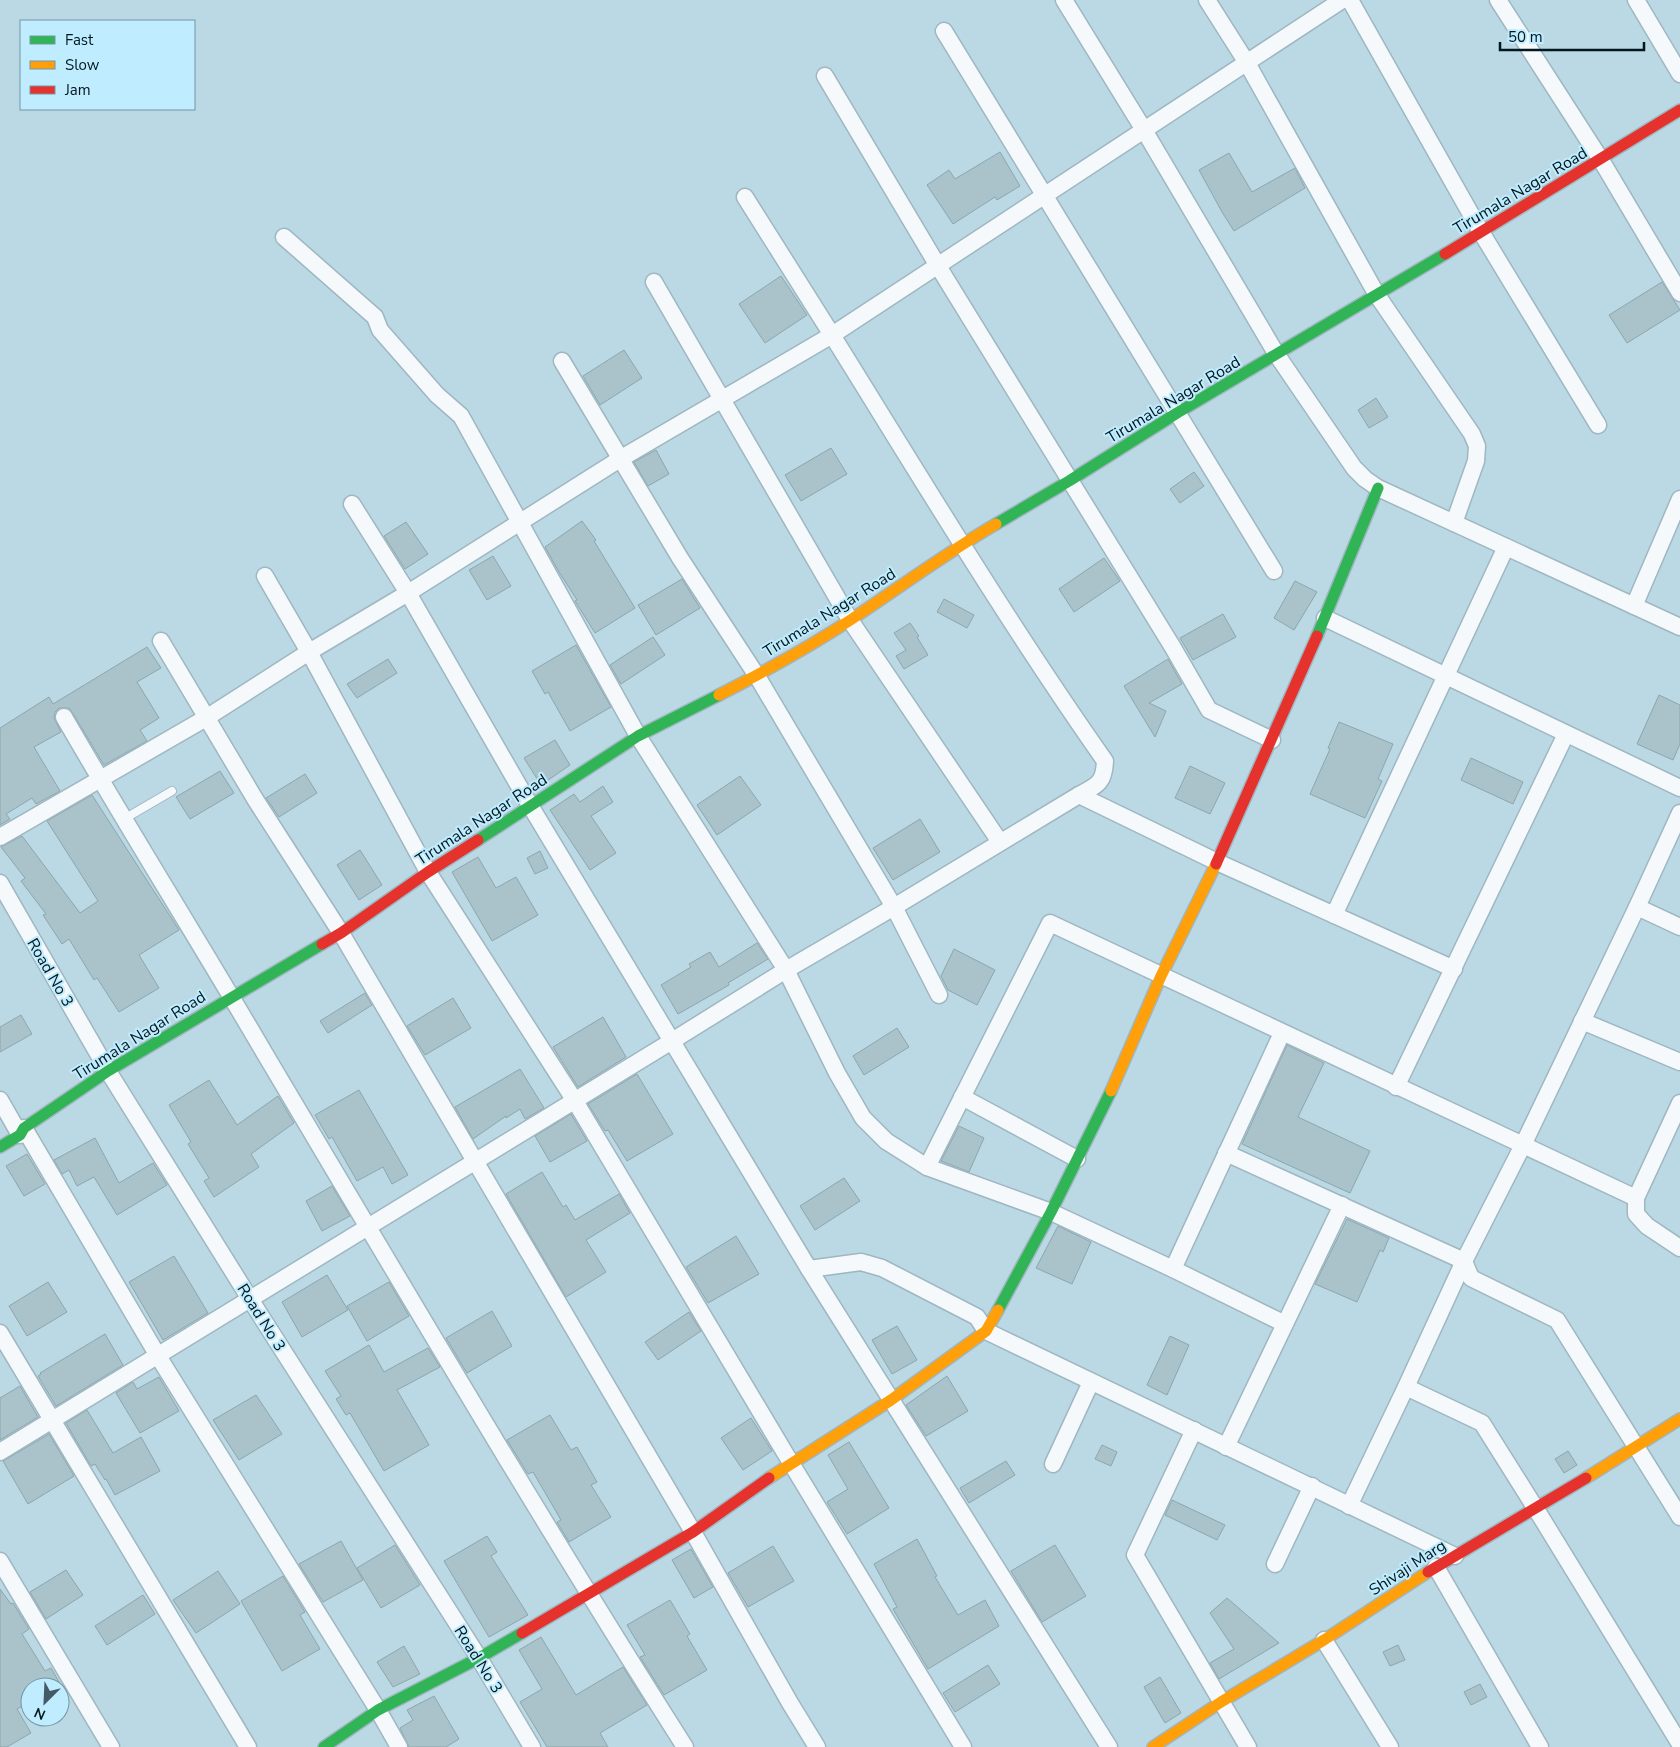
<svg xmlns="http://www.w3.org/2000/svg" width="1680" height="1747" font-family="'Nunito Sans',sans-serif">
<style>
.building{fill:#aac3ca;stroke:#8ca6ad}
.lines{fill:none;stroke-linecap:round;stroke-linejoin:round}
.lane-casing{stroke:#9fb7c1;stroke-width:10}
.street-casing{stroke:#9fb7c1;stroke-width:19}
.fast-casing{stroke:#9fb7c1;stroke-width:14}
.slow-casing{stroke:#9fb7c1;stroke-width:14}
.jam-casing{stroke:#9fb7c1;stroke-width:14}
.lane{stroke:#f5f9fb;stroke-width:8}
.street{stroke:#f5f9fb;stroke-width:16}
.fast{stroke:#30b455;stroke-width:11}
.slow{stroke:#ff9f0a;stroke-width:11}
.jam{stroke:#e5322d;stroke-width:11}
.labels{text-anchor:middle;stroke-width:4;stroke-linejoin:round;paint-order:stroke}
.street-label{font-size:16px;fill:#02171e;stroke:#bfecfe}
</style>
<rect width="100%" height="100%" fill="#bad9e5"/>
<!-- building -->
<g class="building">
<path d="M1000 152 1020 186 997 200 995 197 953 224 927 185 949 170 955 179Z"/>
<path d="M1229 153 1252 192 1295 168 1305 188 1234 231 1222 212 1199 170Z"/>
<path d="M781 276 807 315 765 343 739 304Z"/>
<path d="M1662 282 1680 310 1627 343 1609 315Z"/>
<path d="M624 350 642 378 600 405 583 376Z"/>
<path d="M1376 398 1388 417 1369 428 1358 410Z"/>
<path d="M831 448 847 474 801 501 785 475Z"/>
<path d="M656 450 669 474 648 486 634 462Z"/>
<path d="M1194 472 1204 486 1180 503 1170 489Z"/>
<path d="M582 521 596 540 594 541 635 608 595 633 575 601 577 600 559 572 545 547Z"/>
<path d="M406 522 428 554 405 569 384 536Z"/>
<path d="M493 556 511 586 487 600 469 570Z"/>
<path d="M1104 558 1120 581 1074 612 1059 589Z"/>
<path d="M682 579 700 608 656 635 638 605Z"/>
<path d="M1295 581 1317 592 1294 630 1274 618Z"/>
<path d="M944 599 974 615 967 628 937 612Z"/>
<path d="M1223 614 1236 637 1193 660 1180 638Z"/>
<path d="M910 623 919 636 917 637 928 655 904 669 896 656 906 650 894 633Z"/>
<path d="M653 637 665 655 621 684 610 665Z"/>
<path d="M576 645 611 707 570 731 548 692 545 694 532 671Z"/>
<path d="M147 647 161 668 137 682 159 718 140 730 147 741 104 765 72 712 69 708H59L55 712 54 718 61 732 34 747 60 791 36 804 32 798 6 814 10 819 0 825V728L49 697 53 704Z"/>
<path d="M388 659 397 673 357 698 347 684Z"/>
<path d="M1168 659 1182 684 1149 703 1166 711 1155 737 1124 686Z"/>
<path d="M1659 695 1680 705V744L1673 760 1637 744Z"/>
<path d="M1339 722 1393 744 1378 779 1382 781 1365 818 1310 794 1330 749 1328 748Z"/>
<path d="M555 740 570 765 541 785 524 758Z"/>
<path d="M1471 758 1523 782 1513 804 1461 780Z"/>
<path d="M1190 766 1225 783 1210 814 1175 798Z"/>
<path d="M220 771 234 793 190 819 176 797Z"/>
<path d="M305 774 317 793 279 817 266 798Z"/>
<path d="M740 776 761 805 717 835 697 805Z"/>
<path d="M603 786 613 802 591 816 616 853 590 870 550 810 574 794 580 802Z"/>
<path d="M92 795 179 930 139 955 159 988 119 1012 97 978 94 980 69 939 62 944 43 915 46 914 21 881 25 878 1 847 22 836 80 913 98 901 47 821Z"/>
<path d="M920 819 940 852 893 880 873 848Z"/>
<path d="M360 850 382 885 359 900 337 865Z"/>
<path d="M540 851 548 868 535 874 527 858Z"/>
<path d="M478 857 496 888 516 877 538 915 492 941 452 872Z"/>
<path d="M757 943 768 959 728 983 729 985 678 1014 661 985 691 967 689 964 710 952 719 967Z"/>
<path d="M954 949 995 970 977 1005 948 990 941 976Z"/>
<path d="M365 993 372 1005 328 1033 320 1021Z"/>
<path d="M453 998 471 1028 425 1055 407 1026Z"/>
<path d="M21 1015 32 1034 0 1052V1027Z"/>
<path d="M603 1017 626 1057 578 1087 553 1047Z"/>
<path d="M897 1028 909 1047 864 1075 853 1056Z"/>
<path d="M1287 1045 1324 1063 1298 1117 1370 1151 1350 1193 1242 1144Z"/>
<path d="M520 1069 544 1108 525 1119 520 1109 506 1118V1116L473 1139 455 1107Z"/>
<path d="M637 1074 673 1134 627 1161 608 1130 605 1131 588 1104Z"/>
<path d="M209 1080 237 1125 278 1096 294 1123 251 1154 259 1167 214 1197 204 1181 209 1178 188 1144 191 1142 169 1105Z"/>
<path d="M359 1090 408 1175 392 1184 383 1167 357 1181 332 1137 329 1139 315 1115Z"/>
<path d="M571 1114 587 1141 550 1162 535 1136Z"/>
<path d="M959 1126 984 1138 969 1172 941 1161Z"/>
<path d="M95 1138 119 1183 153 1163 167 1185 117 1215 94 1177 77 1186 69 1170 62 1174 54 1160Z"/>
<path d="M27 1154 45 1184 24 1196 6 1166Z"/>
<path d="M542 1172 563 1207 566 1205 575 1220 619 1194 630 1213 586 1240 606 1272 566 1297 506 1194Z"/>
<path d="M844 1178 860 1201 815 1230 800 1206Z"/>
<path d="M332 1186 350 1216 322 1231 306 1201Z"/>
<path d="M1347 1219 1389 1238 1383 1252 1380 1250 1357 1302 1315 1284Z"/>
<path d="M1058 1226 1091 1242 1072 1284 1036 1268Z"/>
<path d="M736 1236 759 1274 708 1303 686 1267Z"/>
<path d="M174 1256 208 1313 163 1340 129 1282Z"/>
<path d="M327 1275 348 1310 302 1337 282 1302Z"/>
<path d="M48 1282 67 1312 27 1336 9 1306Z"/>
<path d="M389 1282 409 1316 367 1341 347 1306Z"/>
<path d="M492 1311 512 1346 467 1373 446 1338Z"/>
<path d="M689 1312 701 1331 658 1360 645 1342Z"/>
<path d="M897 1326 917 1360 892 1374 872 1340Z"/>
<path d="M105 1334 123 1365 56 1406 38 1376 41 1374 40 1373Z"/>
<path d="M1170 1336 1189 1345 1167 1395 1147 1385Z"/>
<path d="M369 1345 384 1372 428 1348 440 1367 397 1390 429 1445 384 1471 350 1413 346 1415 336 1399 341 1396 325 1371Z"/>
<path d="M947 1376 968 1411 926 1436 906 1405Z"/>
<path d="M159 1377 179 1411 140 1433 116 1393 133 1382 137 1389Z"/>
<path d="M20 1386 38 1417 0 1440V1398Z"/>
<path d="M256 1395 282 1434 239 1460 213 1420Z"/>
<path d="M87 1410 113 1453 141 1437 160 1471 115 1495 106 1479 105 1480 95 1464 91 1466 66 1423Z"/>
<path d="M550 1415 571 1450 577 1447 597 1482 591 1485 611 1517 569 1542 557 1522 561 1520 533 1472 528 1474 507 1440Z"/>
<path d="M751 1418 772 1451 743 1470 721 1438Z"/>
<path d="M49 1434 74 1476 28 1504 3 1461Z"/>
<path d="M849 1442 889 1508 847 1534 827 1502 848 1489 828 1455Z"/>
<path d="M1102 1445 1117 1452 1111 1466 1095 1459Z"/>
<path d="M1568 1451 1577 1465 1564 1473 1555 1459Z"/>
<path d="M1006 1461 1015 1475 969 1503 960 1488Z"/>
<path d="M1172 1500 1225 1525 1217 1540 1165 1515Z"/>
<path d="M487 1536 497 1552 491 1556 528 1615 489 1637 444 1561Z"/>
<path d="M917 1539 937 1576 935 1577 958 1615 985 1600 999 1626 928 1669 893 1609 897 1607 874 1564Z"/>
<path d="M341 1541 363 1580 323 1602 299 1564Z"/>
<path d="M395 1545 420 1585 381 1608 357 1568Z"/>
<path d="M1055 1545 1086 1596 1042 1622 1011 1571Z"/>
<path d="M773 1546 794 1581 748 1607 728 1573Z"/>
<path d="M691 1549 713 1587 694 1598 672 1560Z"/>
<path d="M66 1570 83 1595 46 1619 30 1592Z"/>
<path d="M218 1571 240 1604 196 1633 173 1600Z"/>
<path d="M283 1576 305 1612 300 1615 320 1649 282 1671 241 1601Z"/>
<path d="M0 1589 11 1604 13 1603 29 1629 22 1634 45 1671 51 1668 62 1687H30V1702L17 1709 31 1733 7 1747H0Z"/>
<path d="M143 1595 155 1614 107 1645 95 1626Z"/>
<path d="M1227 1598 1279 1643 1219 1679 1210 1663 1234 1649 1210 1613Z"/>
<path d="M670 1600 690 1634 687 1636 707 1670 664 1695 640 1657 645 1655 627 1625Z"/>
<path d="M541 1637 576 1695 623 1667 647 1705 600 1733 608 1747H547L520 1702 542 1689 519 1650Z"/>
<path d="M1398 1645 1405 1660 1390 1666 1383 1652Z"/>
<path d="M404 1646 420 1674 393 1687 377 1662Z"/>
<path d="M988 1665 1000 1684 955 1712 943 1693Z"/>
<path d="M1160 1677 1181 1713 1165 1723 1144 1687Z"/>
<path d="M1480 1684 1487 1697 1471 1705 1464 1692Z"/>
<path d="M434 1696 459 1739 446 1747H409L400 1728 413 1720 407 1710Z"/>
</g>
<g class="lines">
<defs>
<path id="lane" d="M124 819 172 791"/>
<g id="street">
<path d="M1064 0 1144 130 1277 355 1354 468 1365 479 1378 488 1680 627"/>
<path d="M1207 0 1247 63 1377 295 1472 434 1477 446 1476 461 1454 523"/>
<path d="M1342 0 832 335C921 478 1008 623 1105 761 1104 783 1098 785 1079 795L1217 862 1454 969"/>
<path d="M1350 0 1481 232 1598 425"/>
<path d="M1498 0 1601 160 1680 293"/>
<path d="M1636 0 1680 74"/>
<path d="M944 31 1274 571"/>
<path d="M825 76 938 266 1172 646 1209 710 1272 740"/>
<path d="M284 237 375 317 380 330 437 395 461 416 638 736 786 970 837 1073 863 1118 886 1141 927 1167"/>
<path d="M654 282 850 620 1000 842"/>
<path d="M562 361 680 558 757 676 894 907 939 995"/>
<path d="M352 504 408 593 531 807 809 1269 1109 1747"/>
<path d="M265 576 309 652 428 872 575 1101 791 1463 963 1747"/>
<path d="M1634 606 1680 499"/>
<path d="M1325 618 1680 788"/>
<path d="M161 641 255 799 341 933 693 1532 790 1703 817 1747"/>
<path d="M64 717C129 830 199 941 265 1054 403 1286 540 1519 685 1747"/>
<path d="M0 837 206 718 309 652 408 593 620 459 832 335 745 197"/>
<path d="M0 883 108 1071 250 1299 479 1658 532 1747"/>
<path d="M1637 907 1680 927"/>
<path d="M1334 915 1506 547"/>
<path d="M1582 1021 1680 1062"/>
<path d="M1396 1087 1566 734"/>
<path d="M962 1097 1077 1159"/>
<path d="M0 1100 20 1135"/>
<path d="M24 1128 158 1356 378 1710 399 1747"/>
<path d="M1226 1153 1464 1261 1471 1278 1557 1320 1680 1517"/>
<path d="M1636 1198 1680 1103"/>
<path d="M809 1269 861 1262 882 1268 977 1317 986 1331 1455 1556"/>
<path d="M1173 1269 1282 1033"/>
<path d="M1285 1324 1173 1269 1051 1212 927 1167 1050 923 1636 1198V1214L1647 1226 1680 1248"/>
<path d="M0 1333 248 1747"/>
<path d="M1406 1387 1482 1423 1536 1509 1680 1744"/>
<path d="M1194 1430 1135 1555 1248 1747"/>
<path d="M1226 1447 1342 1205"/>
<path d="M0 1452 672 1041 786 970 894 907 1079 795"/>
<path d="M1053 1464 1091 1382"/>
<path d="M1349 1506 1406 1387 1464 1261 1523 1145 1637 907 1680 813"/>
<path d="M0 1561 111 1747"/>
<path d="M1275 1564 1312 1486"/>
<path d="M1436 1567 1540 1747"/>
<path d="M1324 1640 1390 1747"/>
</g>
<g id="fast">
<path d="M996 524 1069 481 1177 413 1445 254"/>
<path d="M1317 636 1378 488"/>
<path d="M478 840 638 736 719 695"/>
<path d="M0 1147 20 1135 24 1128 108 1071 322 944"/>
<path d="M998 1310 1051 1212 1111 1091"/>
<path d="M324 1747 378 1710 479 1658 522 1633"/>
</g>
<g id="slow">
<path d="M719 695C764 672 809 647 852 619 900 587 946 553 996 524"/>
<path d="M1111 1091 1161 976 1216 864"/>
<path d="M769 1478 891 1400 986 1331 998 1310"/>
<path d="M1586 1478 1680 1419"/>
<path d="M1153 1747 1221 1702 1324 1640 1428 1572"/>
</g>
<g id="jam">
<path d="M1445 254 1680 110"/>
<path d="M1216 864 1317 636"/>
<path d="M322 944 341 933 428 872 478 840"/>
<path d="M1428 1572 1586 1478"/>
<path d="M522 1633 693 1532 769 1478"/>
</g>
</defs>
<!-- lane casing -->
<use href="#lane" class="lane-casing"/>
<!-- street casing -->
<use href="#street" class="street-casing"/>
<!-- fast casing -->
<use href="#fast" class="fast-casing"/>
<!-- slow casing -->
<use href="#slow" class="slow-casing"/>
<!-- jam casing -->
<use href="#jam" class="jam-casing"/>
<!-- lane -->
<use href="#lane" class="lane"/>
<!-- street -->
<use href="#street" class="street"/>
<!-- fast -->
<use href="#fast" class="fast"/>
<!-- slow -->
<use href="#slow" class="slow"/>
<!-- jam -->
<use href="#jam" class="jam"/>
</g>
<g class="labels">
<!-- street labels -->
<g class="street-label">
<text transform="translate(1520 190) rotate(-31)" y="6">Tirumala Nagar Road</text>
<text transform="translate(1173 399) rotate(-31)" y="6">Tirumala Nagar Road</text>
<text transform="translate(829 612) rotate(-32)" y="6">Tirumala Nagar Road</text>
<text transform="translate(481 819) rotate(-33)" y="6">Tirumala Nagar Road</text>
<text transform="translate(51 972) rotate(60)" y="6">Road No 3</text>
<text transform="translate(139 1035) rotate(-32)" y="6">Tirumala Nagar Road</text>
<text transform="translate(262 1317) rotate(58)" y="6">Road No 3</text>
<text transform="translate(1407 1567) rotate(-33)" y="6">Shivaji Marg</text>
<text transform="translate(479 1659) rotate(58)" y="6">Road No 3</text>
</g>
</g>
<!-- legend -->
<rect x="20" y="20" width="175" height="90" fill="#bfecfe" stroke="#7397a4"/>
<rect x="30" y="36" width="25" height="8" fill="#30b455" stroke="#7397a4"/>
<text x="65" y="45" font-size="15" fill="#02171e">Fast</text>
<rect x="30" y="61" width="25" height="8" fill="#ff9f0a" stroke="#7397a4"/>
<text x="65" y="70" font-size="15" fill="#02171e">Slow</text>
<rect x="30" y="86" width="25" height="8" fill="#e5322d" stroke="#7397a4"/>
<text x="65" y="95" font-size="15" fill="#02171e">Jam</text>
<!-- north arrow -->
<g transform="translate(45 1702) rotate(204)"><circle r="24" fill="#bfecfe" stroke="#7397a4"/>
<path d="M0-4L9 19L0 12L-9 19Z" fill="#425b64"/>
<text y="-8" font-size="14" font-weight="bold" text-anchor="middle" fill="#02171e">N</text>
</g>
<!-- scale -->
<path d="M1500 42v8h144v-8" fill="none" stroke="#02171e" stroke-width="2.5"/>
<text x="1508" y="42" font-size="15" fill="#02171e" stroke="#bfecfe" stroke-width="4" paint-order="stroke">50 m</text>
</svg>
